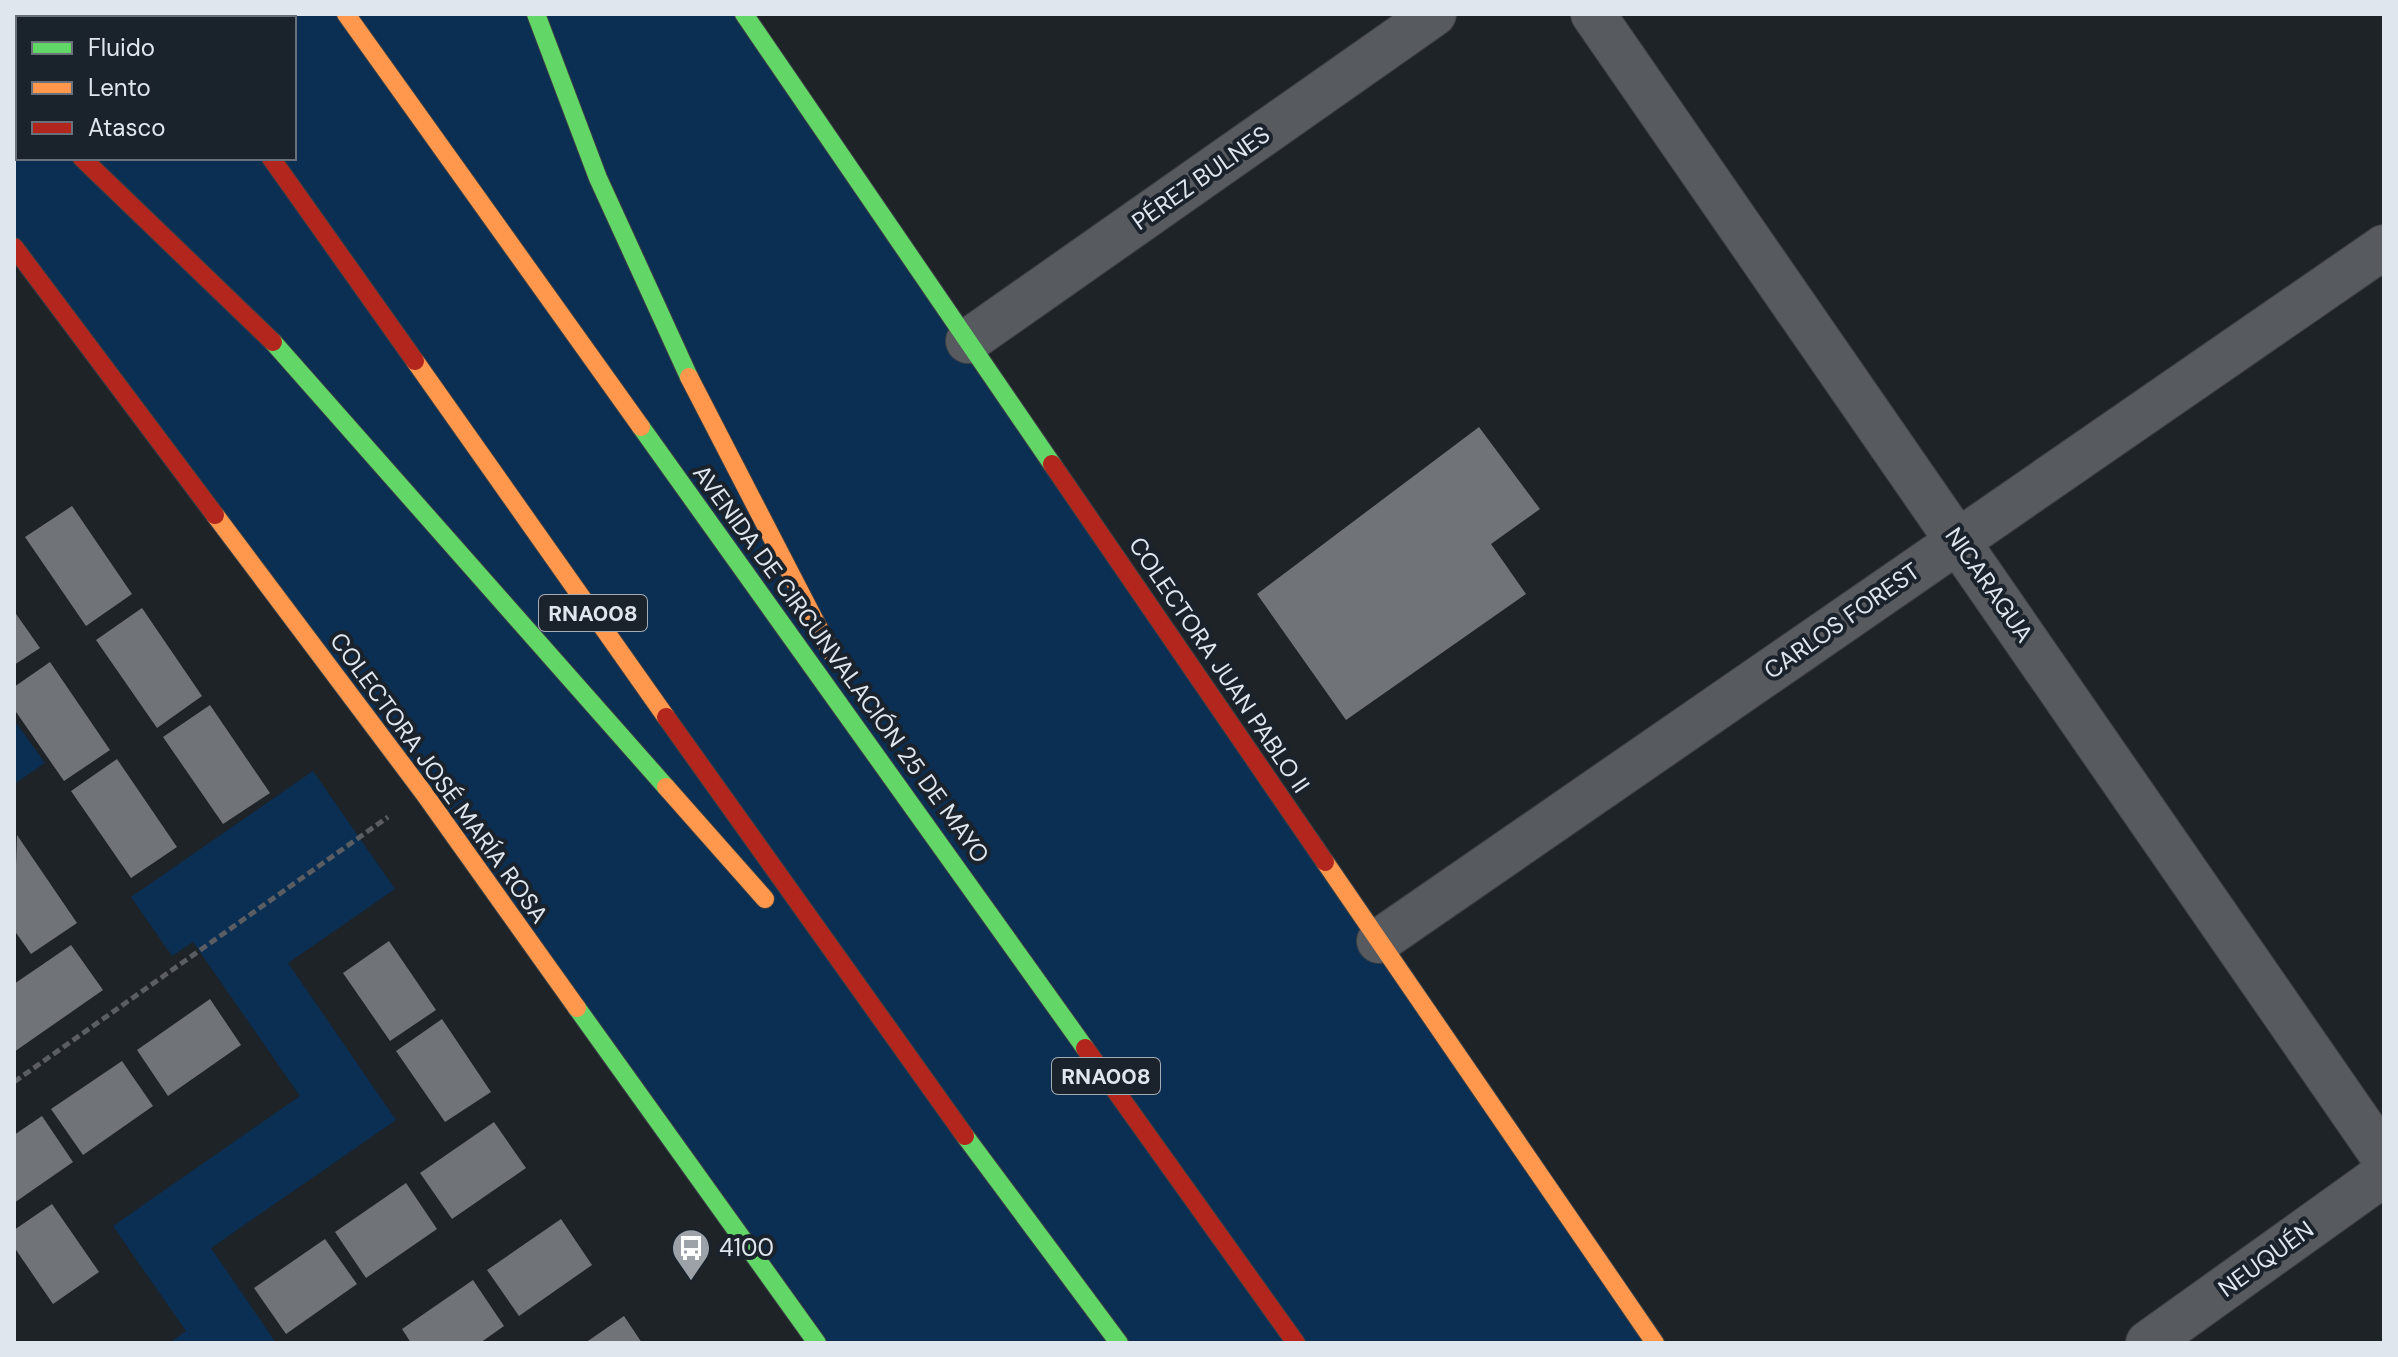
<svg xmlns="http://www.w3.org/2000/svg" width="2398" height="1357" font-family="'DM Sans',sans-serif">
<style>
.green{fill:#0b2e53;fill-rule:evenodd}
.building{fill:#707479}
.lines{fill:none;stroke-linecap:round;stroke-linejoin:round}
.street-casing{stroke:#3c4044;stroke-width:46}
.fast-casing{stroke:#3c4044;stroke-width:20}
.slow-casing{stroke:#3c4044;stroke-width:20}
.jam-casing{stroke:#3c4044;stroke-width:20}
.path{stroke:#5a5d61;stroke-width:5;stroke-dasharray:8 4;stroke-linecap:butt}
.street{stroke:#575a5e;stroke-width:44}
.fast{stroke:#63d668;stroke-width:18}
.slow{stroke:#ff974d;stroke-width:18}
.jam{stroke:#b3261e;stroke-width:18}
.labels{text-anchor:middle;stroke-width:8;stroke-linejoin:round;paint-order:stroke}
.shield{fill:#1a222c;stroke:#a5abb3;stroke-width:2}
.shield-label{font-size:22px;font-weight:bold;fill:#e0e6ed}
.street-label{font-size:24px;fill:#e0e6ed;stroke:#1a222c}
.poi-label{font-size:24px;fill:#e0e6ed;stroke:#1a222c;text-anchor:start}
</style>
<rect width="100%" height="100%" fill="#1e2328"/>
<!-- green -->
<g class="green">
<path d="M14 14H744L1655 1343H817L14 247ZM18 18H294V158H18Z"/>
<path d="M14 720 45 763 14 784Z"/>
<path d="M313 771 395 889 288 963 396 1120 211 1248 276 1343H169L186 1331 113 1226 300 1096 193 942 172 956 131 897Z"/>
</g>
<!-- building -->
<g class="building">
<path d="M1479 427 1540 509 1491 544 1526 594 1346 720 1257 594Z"/>
<path d="M72 506 132 594 86 626 25 537Z"/>
<path d="M142 608 202 696 157 728 96 640Z"/>
<path d="M14 611 40 648 14 665Z"/>
<path d="M50 662 110 750 64 781 14 709V687Z"/>
<path d="M210 705 270 793 223 824 163 737Z"/>
<path d="M117 759 177 847 131 878 71 791Z"/>
<path d="M17 835 77 923 31 954 14 930Z"/>
<path d="M389 941 436 1010 390 1041 343 973Z"/>
<path d="M71 945 103 990 14 1052V984Z"/>
<path d="M210 999 241 1045 168 1096 137 1050Z"/>
<path d="M442 1019 491 1092 445 1122 396 1051Z"/>
<path d="M122 1061 153 1106 83 1155 51 1109Z"/>
<path d="M42 1116 73 1162 14 1203V1135Z"/>
<path d="M494 1122 526 1168 452 1219 420 1173Z"/>
<path d="M406 1183 437 1229 366 1278 335 1232Z"/>
<path d="M52 1204 99 1272 53 1304 14 1247V1230Z"/>
<path d="M561 1219 592 1265 519 1316 487 1270Z"/>
<path d="M325 1239 357 1284 286 1334 254 1288Z"/>
<path d="M473 1280 504 1326 480 1343H411L402 1329Z"/>
<path d="M624 1316 642 1343H585Z"/>
</g>
<g class="lines">
<defs>
<g id="street">
<path d="M1593 14 2384 1158"/>
<path d="M968 341 1434 14"/>
<path d="M1379 941 2384 247"/>
<path d="M2148 1343 2384 1174"/>
</g>
<g id="fast">
<path d="M536 14 598 178 689 377"/>
<path d="M744 14 1052 464"/>
<path d="M14 94 18 97"/>
<path d="M273 342 666 787"/>
<path d="M641 427 1085 1048"/>
<path d="M577 1008 817 1343"/>
<path d="M965 1136 1119 1343"/>
</g>
<g id="slow">
<path d="M170 14 172 18"/>
<path d="M346 14 641 427"/>
<path d="M415 361 666 717"/>
<path d="M689 377 831 652"/>
<path d="M215 515 423 792 577 1008"/>
<path d="M666 787 765 899"/>
<path d="M1325 862 1655 1343"/>
</g>
<g id="jam">
<path d="M82 158 273 342"/>
<path d="M271 158 415 361"/>
<path d="M14 247 215 515"/>
<path d="M1052 464 1325 862"/>
<path d="M666 717 965 1136"/>
<path d="M1085 1048 1296 1343"/>
</g>
</defs>
<!-- street casing -->
<use href="#street" class="street-casing"/>
<!-- fast casing -->
<use href="#fast" class="fast-casing"/>
<!-- slow casing -->
<use href="#slow" class="slow-casing"/>
<!-- jam casing -->
<use href="#jam" class="jam-casing"/>
<!-- path -->
<path class="path" d="M14 1082 388 817"/>
<!-- street -->
<use href="#street" class="street"/>
<!-- fast -->
<use href="#fast" class="fast"/>
<!-- slow -->
<use href="#slow" class="slow"/>
<!-- jam -->
<use href="#jam" class="jam"/>
</g>
<!-- icons -->
<defs>
<symbol id="bus-pin" viewBox="-11 -11 22 30"><path d="M0 17L-7.5 6A9.5 9.5 0 1 1 7.5 6Z" fill="#9ca2a8" stroke="#1a222c"/><path d="M-5-6H5V4H4V6H2V4H-2V6H-4V4H-5ZM-3.5-4V0h7V-4ZM-3.5 1.2v1.5H-2V1.2ZM2 1.2v1.5H3.5V1.2Z" fill="#fff"/></symbol>
</defs>
<g fill-rule="evenodd">
<use href="#bus-pin" x="669" y="1226" width="44" height="60"/>
</g>
<g class="labels">
<!-- shield labels -->
<g class="shield">
<rect x="539" y="595" width="108" height="36" rx="6"/>
<rect x="1052" y="1058" width="108" height="36" rx="6"/>
</g>
<g class="shield-label">
<text x="593" y="621">RNA008</text>
<text x="1106" y="1084">RNA008</text>
</g>
<!-- street labels -->
<g class="street-label">
<text transform="translate(1201 178) rotate(-35)" y="8">PÉREZ BULNES</text>
<text transform="translate(1989 585) rotate(55)" y="8">NICARAGUA</text>
<text transform="translate(1842 621) rotate(-35)" y="8">CARLOS FOREST</text>
<text transform="translate(841 664) rotate(54)" y="8">AVENIDA DE CIRCUNVALACIÓN 25 DE MAYO</text>
<text transform="translate(1219 665) rotate(56)" y="8">COLECTORA JUAN PABLO II</text>
<text transform="translate(439 778) rotate(54)" y="8">COLECTORA JOSÉ MARÍA ROSA</text>
<text transform="translate(2266 1259) rotate(-36)" y="8">NEUQUÉN</text>
</g>
<!-- poi labels -->
<g class="poi-label">
<text x="719" y="1256">4100</text>
</g>
</g>
<!-- border -->
<rect width="2398" height="1357" fill="none" stroke="#e0e6ed" stroke-width="32"/>
<!-- legend -->
<rect x="16" y="16" width="280" height="144" fill="#1a222c" stroke="#697079" stroke-width="2"/>
<rect x="32" y="42" width="40" height="12" fill="#63d668" stroke="#697079" stroke-width="2"/>
<text x="88" y="56" font-size="24" fill="#e0e6ed">Fluido</text>
<rect x="32" y="82" width="40" height="12" fill="#ff974d" stroke="#697079" stroke-width="2"/>
<text x="88" y="96" font-size="24" fill="#e0e6ed">Lento</text>
<rect x="32" y="122" width="40" height="12" fill="#b3261e" stroke="#697079" stroke-width="2"/>
<text x="88" y="136" font-size="24" fill="#e0e6ed">Atasco</text>
</svg>
